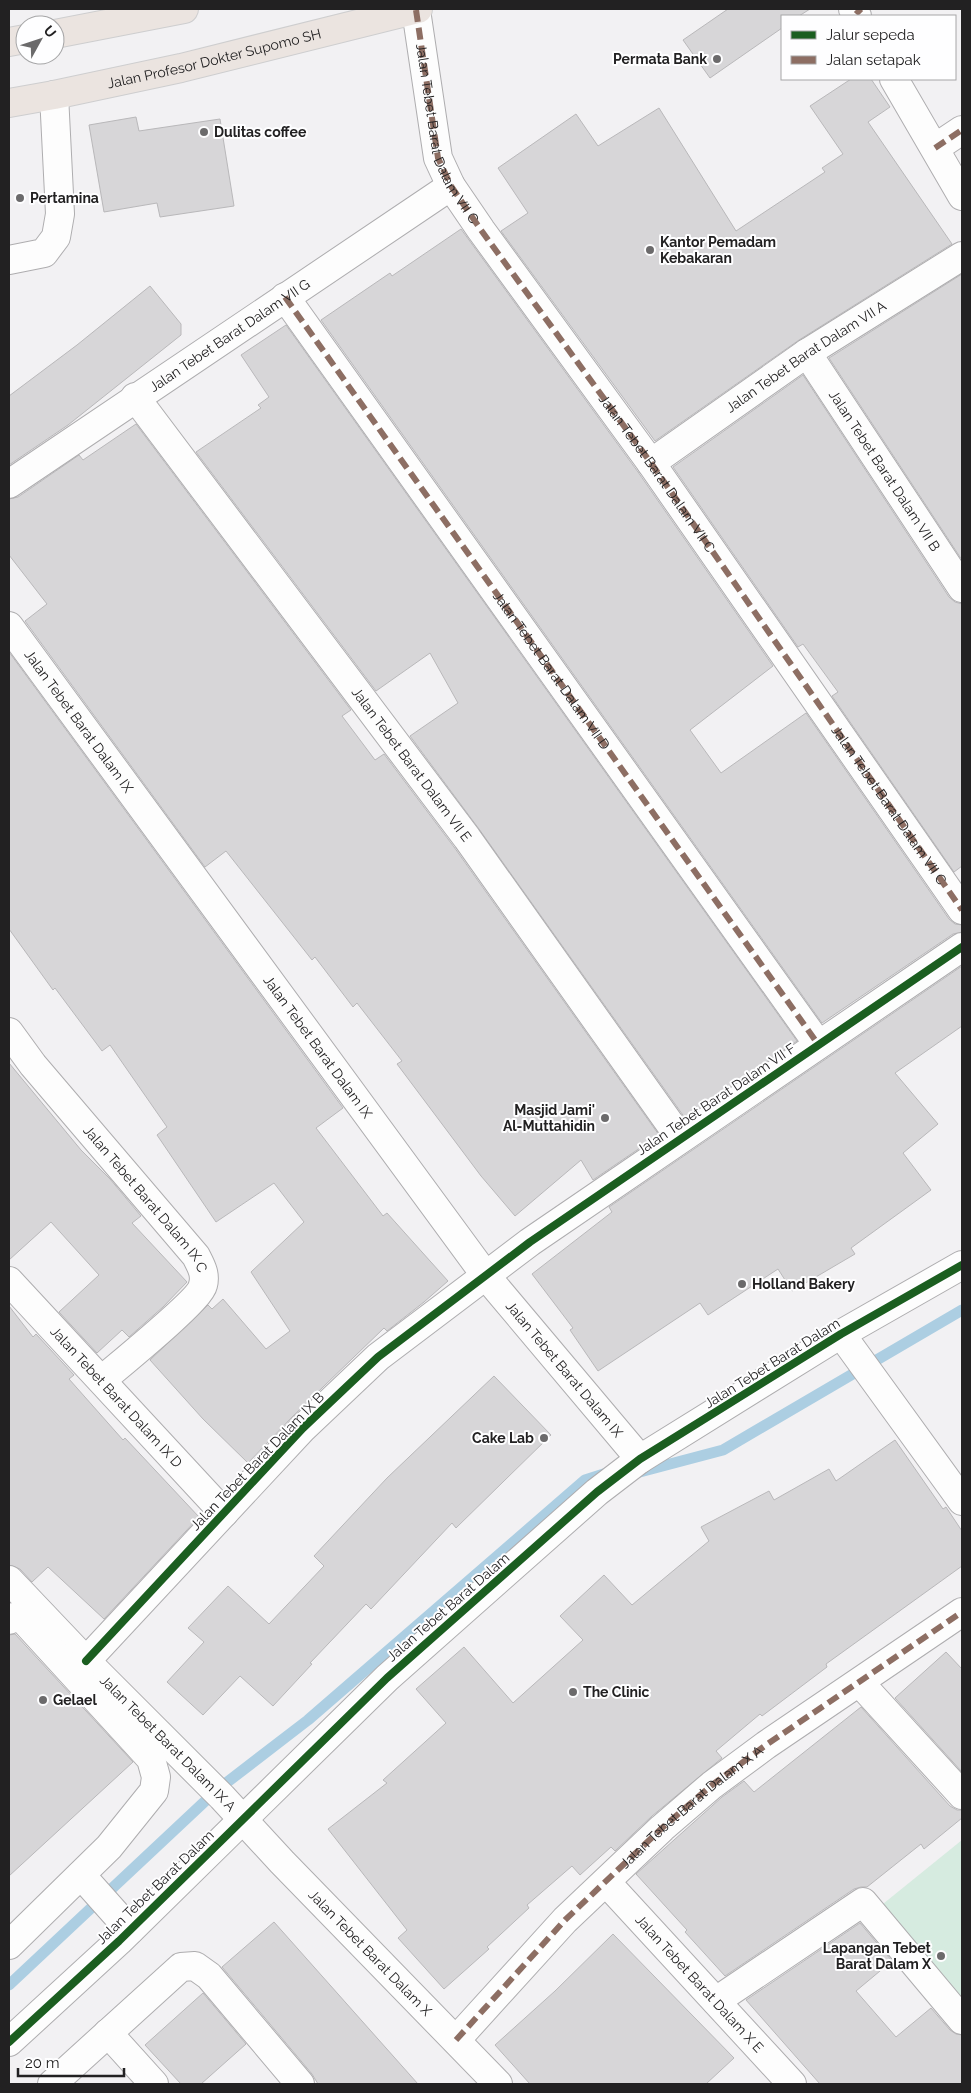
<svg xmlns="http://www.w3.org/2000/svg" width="971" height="2093" font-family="Raleway,sans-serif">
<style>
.grass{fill:#d6ebe0}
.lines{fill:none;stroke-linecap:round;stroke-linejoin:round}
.stream{stroke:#accee2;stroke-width:11}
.building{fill:#d7d6d8;stroke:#b9b8ba}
.minor-casing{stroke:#aeadaf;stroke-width:30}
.major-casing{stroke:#cececf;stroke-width:30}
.minor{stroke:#fdfdfd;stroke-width:28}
.major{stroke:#ebe4e0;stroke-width:28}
.quiet{stroke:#8d6e63;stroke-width:6;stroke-dasharray:12 6;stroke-linecap:butt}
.cycleway-casing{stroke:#fefeff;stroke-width:11}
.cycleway{stroke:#1b5e20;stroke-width:8}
.poi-dot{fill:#6b6a6b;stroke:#fefeff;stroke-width:2}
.labels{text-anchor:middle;stroke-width:4;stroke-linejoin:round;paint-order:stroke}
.street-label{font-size:14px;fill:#222122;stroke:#fefeff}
.poi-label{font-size:14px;font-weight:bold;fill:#222122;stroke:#fefeff;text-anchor:start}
</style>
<rect width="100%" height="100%" fill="#f2f1f3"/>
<!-- grass -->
<path class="grass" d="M962 1840V2005L878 1908Z"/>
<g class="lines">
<!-- stream -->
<g class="stream">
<path d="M636 1473 723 1450 962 1310"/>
<path d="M9 1985 217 1790 308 1720 585 1480 610 1472"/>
</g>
</g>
<!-- building -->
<g class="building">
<path d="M728 9H810L799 16H782V28L710 78 683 40Z"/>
<path d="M851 79H871L890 107 868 122 952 244 799 340 655 441 501 231 528 213 498 168 576 114 598 146 659 108 736 231 825 172 822 168 843 154 810 106Z"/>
<path d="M136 117 139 131 220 119 234 206 160 217 157 203 104 212 89 125Z"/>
<path d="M461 229 638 472 773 666 690 730 721 773 806 713 949 919 955 924 962 925V932L953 934 822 1023 321 320 390 273 392 276Z"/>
<path d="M962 274V560L829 358Z"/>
<path d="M150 286 181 324V335L68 425 9 465V396L77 345Z"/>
<path d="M286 325 797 1041 685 1118 479 829 410 736 458 703 430 653 376 691 196 452 261 408 258 405 269 397 241 355Z"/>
<path d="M803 375 949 597 955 602 962 604V866L954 872 832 696 838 692 803 644 798 647 673 467Z"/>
<path d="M136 424 351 710 342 716 375 760 384 754 454 847 659 1135 593 1180 581 1160 515 1216 481 1176 397 1064 402 1061 357 1003 353 1007 315 957 312 960 226 851 205 867 25 621 47 604 9 555V499L18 497 79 455 83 460Z"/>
<path d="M9 652 343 1108 316 1128 383 1216 387 1213 448 1281 424 1302 387 1331 384 1328 292 1417 248 1463 203 1419 150 1360 208 1305 212 1309 223 1299 266 1349 290 1331 251 1272 304 1222 274 1183 216 1222 157 1135 167 1127 110 1045 102 1051 55 988 53 990 9 929Z"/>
<path d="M962 966V1026L895 1073 938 1124 903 1153 931 1190 851 1248 855 1254 792 1291 778 1269 708 1315 700 1303 598 1371 570 1330 573 1328 532 1274 612 1212 609 1207Z"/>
<path d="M9 1063 81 1150 110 1179 141 1216 132 1223 187 1282 163 1307 129 1337 122 1330 97 1353 59 1312 99 1275 51 1222 9 1260Z"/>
<path d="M9 1306 33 1337 36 1334 74 1375 69 1379 123 1440 125 1438 199 1517 104 1619 48 1567 32 1582 20 1569 9 1565Z"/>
<path d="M494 1376 551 1435 456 1528 452 1523 371 1609 366 1604 310 1663 312 1664 273 1706 240 1676 203 1715 167 1682 204 1642 188 1628 228 1586 269 1624 324 1566 314 1556 387 1478Z"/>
<path d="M895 1440 943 1509 946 1507 962 1531V1566L826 1664 827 1667 762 1716 760 1714 716 1751 722 1758 652 1816 615 1851 611 1847 580 1875 572 1866 527 1905 529 1908 487 1947 489 1949 444 1989 398 1938 407 1930 328 1829 387 1783 383 1780 446 1723 416 1689 464 1647 513 1703 583 1640 560 1616 604 1575 632 1605 709 1541 701 1527 769 1491 774 1500 829 1469 836 1481Z"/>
<path d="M15 1634 133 1762 9 1876V1635Z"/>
<path d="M946 1652 962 1669V1772L895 1698Z"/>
<path d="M861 1707 950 1806 957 1810H962V1818L924 1849 921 1844 867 1887H861L854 1889 725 1976 685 1932 687 1930 636 1874 722 1797 744 1781 754 1792Z"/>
<path d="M274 1922 418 2084H318L312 2074 222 1967Z"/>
<path d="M860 1923 892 1961 856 1991 896 2037 931 2008 950 2030 956 2034 962 2035V2084H820L746 2000Z"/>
<path d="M613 1934 734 2058 706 2084H530L495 2045 555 1991Z"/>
<path d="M203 1993 246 2044 201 2084H181L145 2045Z"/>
</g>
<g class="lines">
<defs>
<g id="minor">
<path d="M853 9 857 16"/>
<path d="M416 10 438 158 451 186 481 230 651 463 962 910"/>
<path d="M894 79 962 196"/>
<path d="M935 148 962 130"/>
<path d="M9 260 44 253 56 237 60 214 54 95"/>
<path id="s1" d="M285 297 818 1044"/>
<path id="s2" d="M807 353 962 588"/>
<path id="s3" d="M135 397 467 838 680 1138"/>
<path id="s4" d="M651 463 807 353 962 256"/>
<path id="s5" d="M9 484 451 186"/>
<path id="s6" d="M9 626 486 1276 640 1459"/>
<path id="s7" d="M9 1032 33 1065 196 1256C201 1266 206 1274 203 1285 200 1300 118 1366 102 1380"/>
<path id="s8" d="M9 1281 224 1513"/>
<path d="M841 1334 962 1501"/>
<path id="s9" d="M9 1580 86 1661 222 1797 282 1862 498 2084"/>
<path d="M9 1620 13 1617 23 1619 151 1759 156 1777 154 1791 109 1847 9 1945"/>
<path d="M86 1661 303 1428 378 1357 530 1242 962 947"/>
<path d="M860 1683 962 1795"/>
<path d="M81 1875 130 1930"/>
<path id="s10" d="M606 1882 792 2084"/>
<path d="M716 2001 863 1902 962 2020"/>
<path d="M108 2033 154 2084"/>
<path id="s11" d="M456 2040 565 1920 662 1828 712 1785 766 1745 962 1612"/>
<path d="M9 2042 119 1941 387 1678 597 1492 640 1459 841 1334 962 1265"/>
<path d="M52 2084 181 1967 195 1966 209 1976 300 2084"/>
</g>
<g id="major">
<path d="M55 34 184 9"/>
<path d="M9 42 25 39"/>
<path id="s12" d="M9 103 54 95 181 68 418 9"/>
</g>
</defs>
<!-- minor casing -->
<use href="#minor" class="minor-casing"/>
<!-- major casing -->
<use href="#major" class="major-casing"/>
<!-- minor -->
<use href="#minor" class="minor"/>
<!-- major -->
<use href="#major" class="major"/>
<!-- quiet -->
<g class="quiet">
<path id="s13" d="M416 10 438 158 451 186 481 230 651 463 962 910"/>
<path d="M856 14 861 9"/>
<path d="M935 148 962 130"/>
<path d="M285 297 818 1044"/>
<path d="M456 2040 565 1920 662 1828 712 1785 766 1745 962 1612"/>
</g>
<defs>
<g id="cycleway">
<path d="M86 1661 303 1428 378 1357 530 1242 962 947"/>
<path d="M9 2042 119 1941 387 1678 597 1492 640 1459 841 1334 962 1265"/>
</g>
</defs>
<!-- cycleway casing -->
<use href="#cycleway" class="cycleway-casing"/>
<!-- cycleway -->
<use href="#cycleway" class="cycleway"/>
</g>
<!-- markers -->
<g class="poi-dot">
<circle cx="717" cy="59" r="5"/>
<circle cx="204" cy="132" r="5"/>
<circle cx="20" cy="198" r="5"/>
<circle cx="650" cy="250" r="5"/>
<circle cx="605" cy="1118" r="5"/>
<circle cx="742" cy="1284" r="5"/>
<circle cx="544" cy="1438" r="5"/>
<circle cx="573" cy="1692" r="5"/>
<circle cx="43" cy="1700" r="5"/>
<circle cx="941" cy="1956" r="5"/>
</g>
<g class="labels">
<!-- street labels -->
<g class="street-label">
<text dy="5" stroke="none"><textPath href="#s12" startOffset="210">Jalan Profesor Dokter Supomo SH</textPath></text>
<text dy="5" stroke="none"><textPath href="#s13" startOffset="129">Jalan Tebet Barat Dalam VII C</textPath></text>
<text dy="5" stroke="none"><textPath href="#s5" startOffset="266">Jalan Tebet Barat Dalam VII G</textPath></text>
<text dy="5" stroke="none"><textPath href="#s4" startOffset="188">Jalan Tebet Barat Dalam VII A</textPath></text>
<text dy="5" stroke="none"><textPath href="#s2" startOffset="141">Jalan Tebet Barat Dalam VII B</textPath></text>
<text dy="5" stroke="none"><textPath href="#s13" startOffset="534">Jalan Tebet Barat Dalam VII C</textPath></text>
<text dy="5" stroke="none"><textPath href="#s1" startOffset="459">Jalan Tebet Barat Dalam VII D</textPath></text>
<text dy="5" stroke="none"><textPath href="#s6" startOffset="118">Jalan Tebet Barat Dalam IX</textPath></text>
<text dy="5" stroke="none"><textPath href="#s3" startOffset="460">Jalan Tebet Barat Dalam VII E</textPath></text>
<text dy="5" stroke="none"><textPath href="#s13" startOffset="939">Jalan Tebet Barat Dalam VII C</textPath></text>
<text dy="5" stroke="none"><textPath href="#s6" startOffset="522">Jalan Tebet Barat Dalam IX</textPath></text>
<text transform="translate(716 1099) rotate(-34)" y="5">Jalan Tebet Barat Dalam VII F</text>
<text dy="5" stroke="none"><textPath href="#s7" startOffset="216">Jalan Tebet Barat Dalam IX C</textPath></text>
<text transform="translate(772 1363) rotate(-32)" y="5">Jalan Tebet Barat Dalam</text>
<text dy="5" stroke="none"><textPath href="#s6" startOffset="928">Jalan Tebet Barat Dalam IX</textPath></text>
<text dy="5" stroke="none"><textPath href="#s8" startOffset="158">Jalan Tebet Barat Dalam IX D</textPath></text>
<text transform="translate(257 1461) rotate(-46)" y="5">Jalan Tebet Barat Dalam IX B</text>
<text transform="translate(448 1607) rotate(-41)" y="5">Jalan Tebet Barat Dalam</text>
<text dy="5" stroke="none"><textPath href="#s9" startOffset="228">Jalan Tebet Barat Dalam IX A</textPath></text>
<text dy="5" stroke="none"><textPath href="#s11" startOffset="332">Jalan Tebet Barat Dalam X A</textPath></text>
<text transform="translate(155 1887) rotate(-44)" y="5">Jalan Tebet Barat Dalam</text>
<text dy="5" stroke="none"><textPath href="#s9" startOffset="519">Jalan Tebet Barat Dalam X</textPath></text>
<text dy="5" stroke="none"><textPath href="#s10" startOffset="138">Jalan Tebet Barat Dalam X E</textPath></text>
</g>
<!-- poi labels -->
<g class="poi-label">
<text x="707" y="64" text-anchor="end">Permata Bank</text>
<text x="214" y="137">Dulitas coffee</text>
<text x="30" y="203">Pertamina</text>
<text x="660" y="247">Kantor Pemadam<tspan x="660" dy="16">Kebakaran</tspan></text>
<text x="595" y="1115" text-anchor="end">Masjid Jami'<tspan x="595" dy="16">Al-Muttahidin</tspan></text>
<text x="752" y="1289">Holland Bakery</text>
<text x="534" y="1443" text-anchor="end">Cake Lab</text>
<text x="583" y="1697">The Clinic</text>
<text x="53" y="1705">Gelael</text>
<text x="931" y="1953" text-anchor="end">Lapangan Tebet<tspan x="931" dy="16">Barat Dalam X</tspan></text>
</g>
</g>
<!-- border -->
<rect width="971" height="2093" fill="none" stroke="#222122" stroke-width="20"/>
<!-- legend -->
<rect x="781" y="15" width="175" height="65" fill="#fefeff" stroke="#a6a6a7"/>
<rect x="791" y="31" width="25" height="8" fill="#1b5e20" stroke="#a6a6a7"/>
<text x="826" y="40" font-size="15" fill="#222122">Jalur sepeda</text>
<rect x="791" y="56" width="25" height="8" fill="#8d6e63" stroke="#a6a6a7"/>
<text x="826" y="65" font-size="15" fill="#222122">Jalan setapak</text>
<!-- north arrow -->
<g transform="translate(40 40) rotate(50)"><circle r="24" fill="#fefeff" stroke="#a6a6a7"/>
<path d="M0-4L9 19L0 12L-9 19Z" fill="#6b6a6b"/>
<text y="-8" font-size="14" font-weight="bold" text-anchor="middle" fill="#222122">U</text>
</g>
<!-- scale -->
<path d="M18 2068v8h106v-8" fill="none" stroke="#222122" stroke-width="2.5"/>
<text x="25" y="2068" font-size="15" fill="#222122" stroke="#fefeff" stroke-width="4" paint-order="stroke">20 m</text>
</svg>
